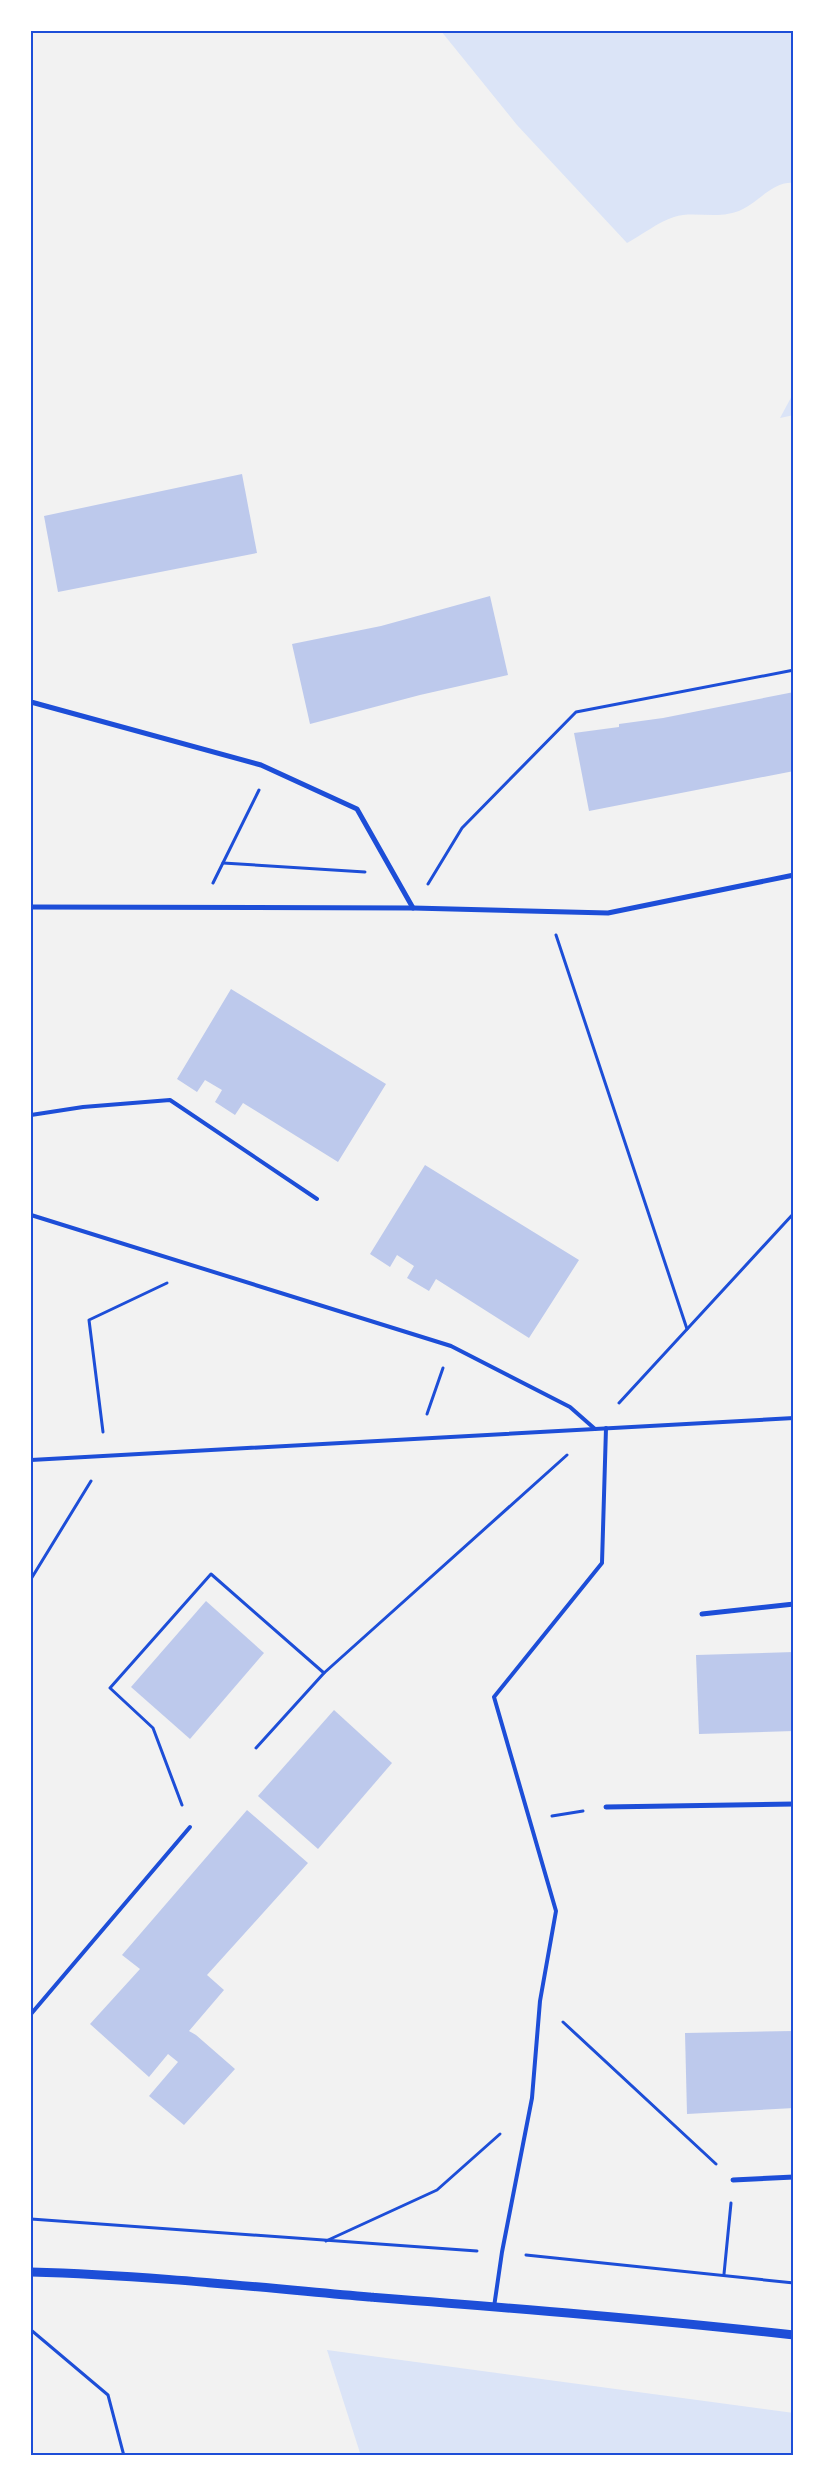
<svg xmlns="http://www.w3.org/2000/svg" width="825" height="2487" font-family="'PT Serif',serif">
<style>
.green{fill:#dbe4f7}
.building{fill:#bdc9ec}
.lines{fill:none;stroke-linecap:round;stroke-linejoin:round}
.path{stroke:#1d4ed8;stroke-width:3}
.service{stroke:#1d4ed8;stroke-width:4}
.minor{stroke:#1d4ed8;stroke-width:5}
.tertiary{stroke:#1d4ed8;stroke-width:9}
.neatline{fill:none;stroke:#1d4ed8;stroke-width:2}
</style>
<rect width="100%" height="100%" fill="#f2f2f2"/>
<!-- green -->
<g class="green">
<path d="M441 31H794V183C774 181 759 201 743 209 720 221 694 210 674 217 658 222 642 235 627 243L517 125Z"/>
<path d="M794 392V415L780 418Z"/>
<path d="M327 2350 794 2413V2456H361Z"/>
</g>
<!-- building -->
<g class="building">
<path d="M242 474 257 553 58 592 44 516Z"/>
<path d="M490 596 508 675 420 695 310 724 292 644 381 626Z"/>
<path d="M794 692V771L589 811 574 733 619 727V724L663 718Z"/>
<path d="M231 989 386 1084 338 1162 243 1103 235 1115 215 1102 222 1090 205 1080 197 1092 177 1079Z"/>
<path d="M425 1165 579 1260 529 1338 436 1279 429 1291 407 1278 414 1266 397 1255 390 1267 370 1254Z"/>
<path d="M206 1601 264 1653 190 1739 131 1687Z"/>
<path d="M794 1652V1731L699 1734 696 1655Z"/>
<path d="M334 1710 392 1763 318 1849 258 1796Z"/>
<path d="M247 1810 308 1863 207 1975 224 1990 189 2031 196 2035 235 2069 184 2125 149 2096 178 2062 168 2054 149 2077 90 2024 140 1969 122 1955Z"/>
<path d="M794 2031V2108L687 2114 685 2033Z"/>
</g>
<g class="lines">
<!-- path -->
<g class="path">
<path d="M223 863 365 872"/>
<path d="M213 883 259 790"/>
<path d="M428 884 462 828 576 712 794 670"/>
<path d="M556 935 687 1329"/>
<path d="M619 1403 794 1213"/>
<path d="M427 1414 443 1368"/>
<path d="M103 1432 89 1320 167 1283"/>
<path d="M31 1579 91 1481"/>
<path d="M324 1673 567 1455"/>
<path d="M182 1805 153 1728 110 1688 211 1574 324 1673 256 1748"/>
<path d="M552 1816 583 1811"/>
<path d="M563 2022 716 2164"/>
<path d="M31 2219 477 2251"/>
<path d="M326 2241 437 2190 500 2134"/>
<path d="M526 2255 794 2283"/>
<path d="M724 2274 731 2203"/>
<path d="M31 2330 108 2395 124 2456"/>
</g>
<!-- service -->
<g class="service">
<path d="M31 1115 83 1107 170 1100 317 1199"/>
<path d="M31 1215 451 1346 570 1407 595 1429"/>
<path d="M31 1460 794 1418"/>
<path d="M31 2014 190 1827"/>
<path d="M494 2307 502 2252 532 2098 540 2001 556 1911 494 1697 602 1563 606 1428"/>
</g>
<!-- minor -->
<g class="minor">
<path d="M31 702 261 765 357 809 413 908"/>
<path d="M31 907 413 908 608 913 794 875"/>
<path d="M702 1614 794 1604"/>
<path d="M606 1807 794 1804"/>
<path d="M733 2180 794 2177"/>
</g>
<!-- tertiary -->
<path class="tertiary" d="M31 2272C144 2275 256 2287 369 2297 510 2308 652 2319 794 2335"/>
</g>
<!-- border -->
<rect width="825" height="2487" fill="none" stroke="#ffffff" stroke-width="65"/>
<rect x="32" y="32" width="760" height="2422" class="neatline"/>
</svg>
